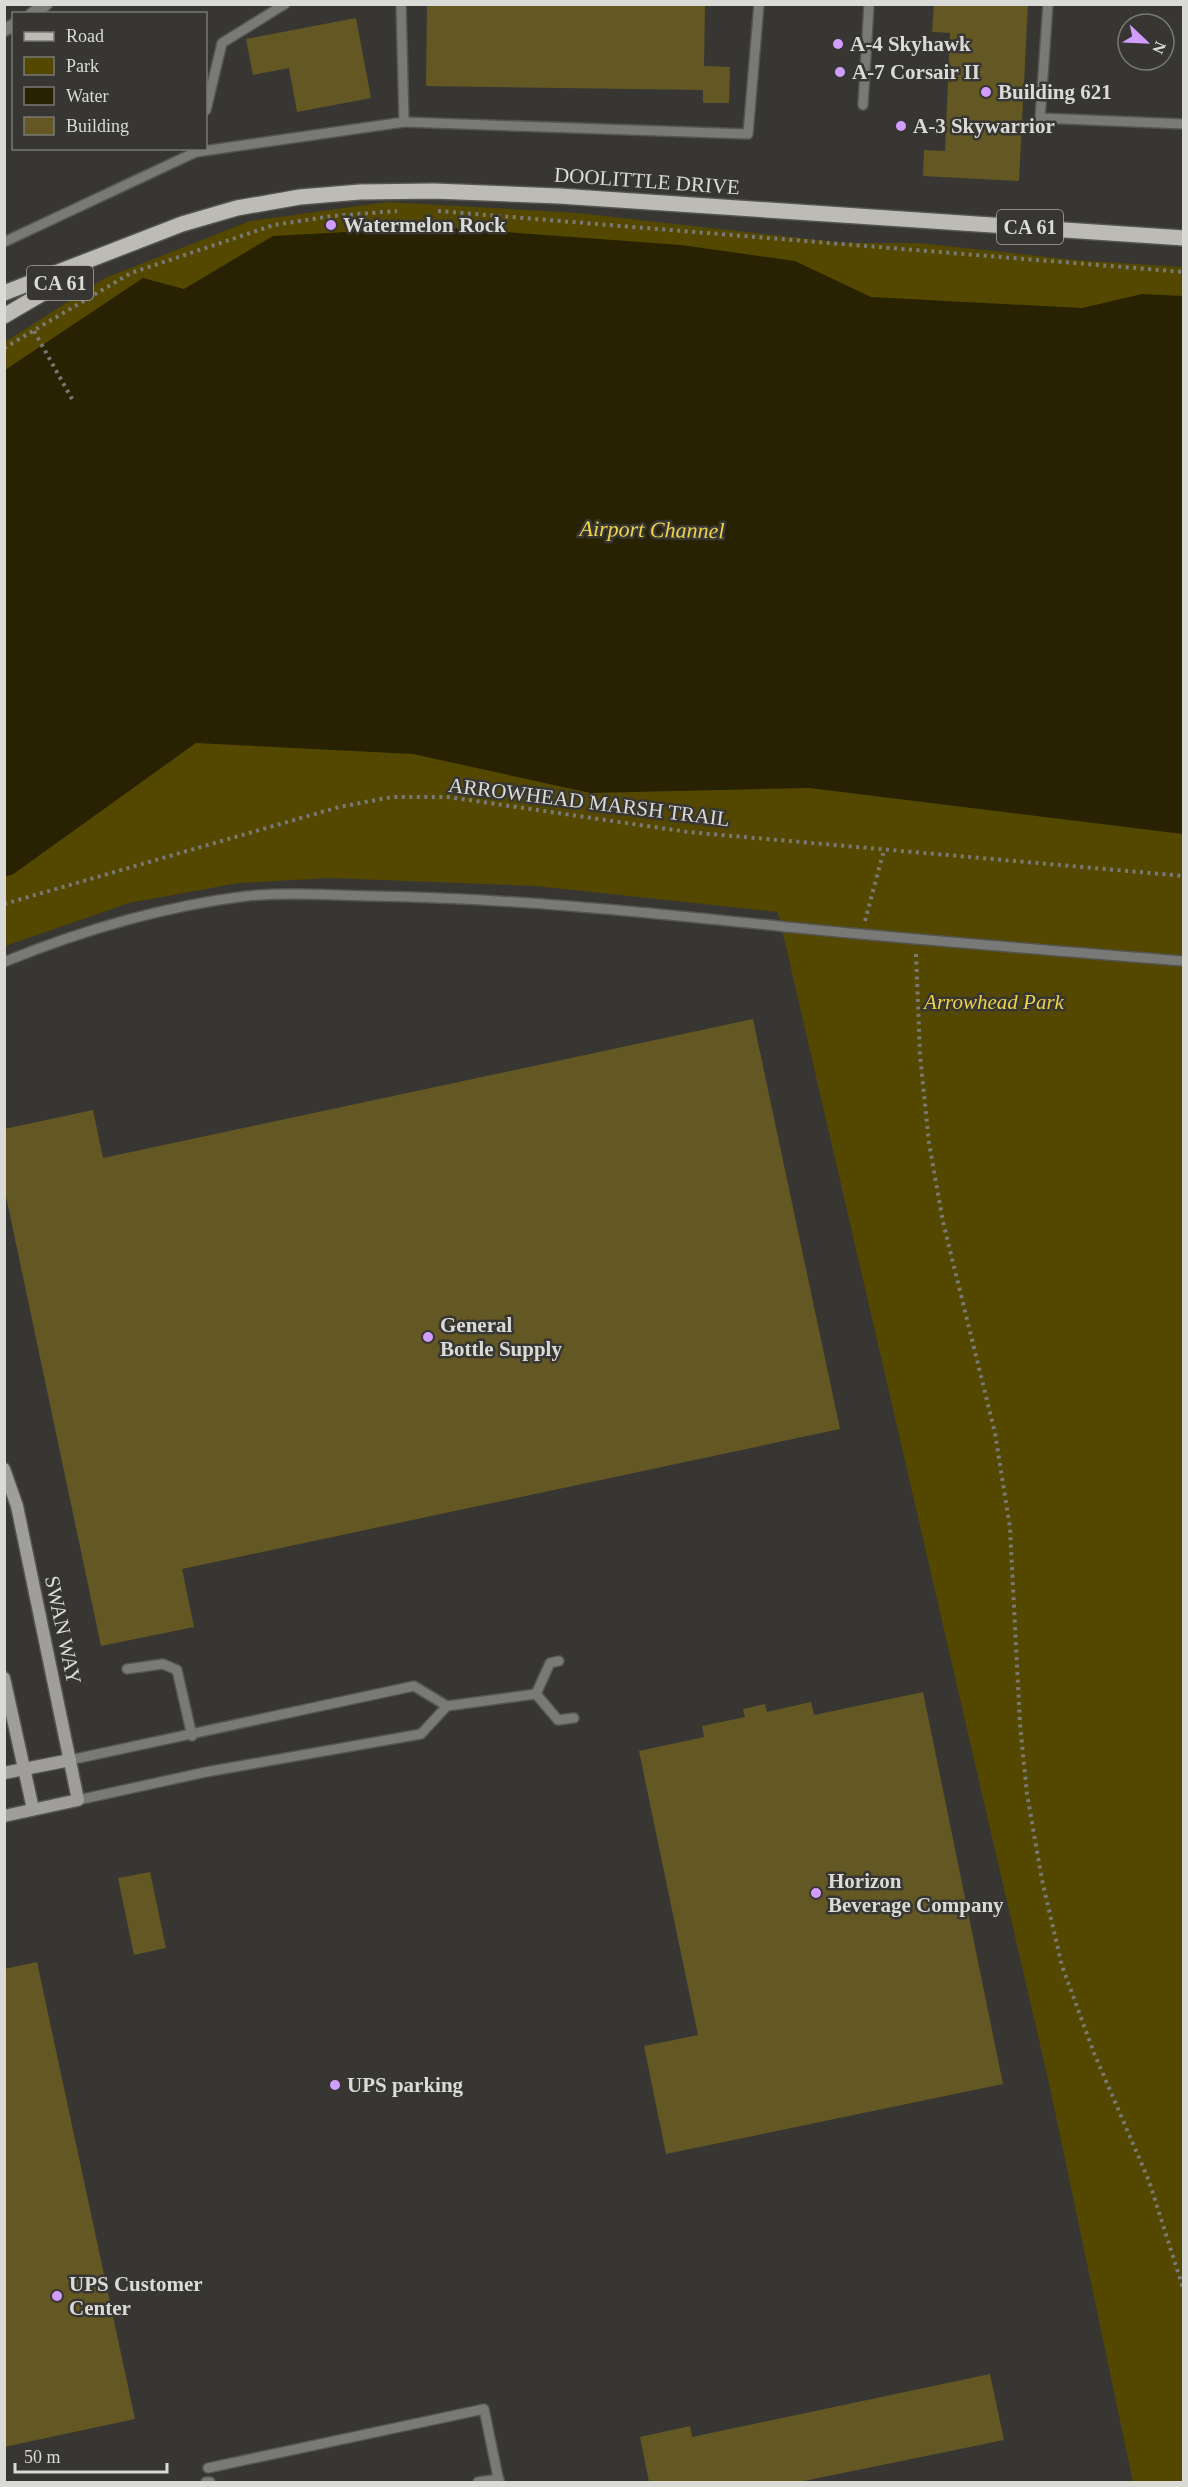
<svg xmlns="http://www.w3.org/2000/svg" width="1188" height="2487" font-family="Georgia,serif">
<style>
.green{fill:#544800}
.water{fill:#292202}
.building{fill:#635823}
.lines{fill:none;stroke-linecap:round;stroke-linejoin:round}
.lane-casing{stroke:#545450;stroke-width:12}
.street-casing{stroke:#545450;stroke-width:15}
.secondary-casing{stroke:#545450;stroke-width:15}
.primary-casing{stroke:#545450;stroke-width:18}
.path{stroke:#797874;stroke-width:4;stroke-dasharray:3 4.5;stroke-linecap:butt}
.lane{stroke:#797977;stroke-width:9}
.street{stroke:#797977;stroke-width:12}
.secondary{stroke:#9f9e9a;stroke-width:12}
.primary{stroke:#bcbbb6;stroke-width:15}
.poi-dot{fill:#d19dfe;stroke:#373632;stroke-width:2}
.labels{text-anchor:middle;stroke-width:5;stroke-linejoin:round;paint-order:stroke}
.shield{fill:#373632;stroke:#a9a9a6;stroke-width:1.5}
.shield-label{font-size:20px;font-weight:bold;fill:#dadad7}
.poi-label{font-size:21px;font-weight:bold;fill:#dadad7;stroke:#373632;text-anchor:start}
.street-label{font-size:21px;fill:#dadad7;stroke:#373632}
.park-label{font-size:21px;font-style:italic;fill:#ecd248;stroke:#373632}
.water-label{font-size:22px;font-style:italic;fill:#efd54c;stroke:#373632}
</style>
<rect width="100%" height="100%" fill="#373632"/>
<!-- green -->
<path class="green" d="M387 202 577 213 844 243H919L1075 260 1183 267V2482H1133L1049 2083 778 912 536 886 330 878 239 883 129 903 5 946V342L105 278 250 221Z"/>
<!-- water -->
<path class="water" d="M438 227 681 245 795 261 871 297 1082 308 1142 294 1183 296V834L809 788 590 793 413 754 196 743 12 875 5 876V370L143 278 184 289 273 236Z"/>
<!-- building -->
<g class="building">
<path d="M427 4H705L704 66 730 67 729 103H703V90L426 86Z"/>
<path d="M934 4H1028L1019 181 923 176 924 150 945 151 950 33 932 32Z"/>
<path d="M356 18 371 98 297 112 289 68 253 75 246 39Z"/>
<path d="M753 1019 840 1429 182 1569 194 1627 101 1646 4 1187V1129L93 1110 103 1158Z"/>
<path d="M923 1692 1003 2084 666 2154 644 2046 698 2035 639 1751 704 1737 702 1726 745 1717 743 1709 765 1704 767 1712 811 1702 814 1715Z"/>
<path d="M150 1872 166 1948 134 1955 118 1878Z"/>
<path d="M37 1962 135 2419 4 2447V1969Z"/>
<path d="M990 2374 1004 2440 799 2482H649L640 2437 690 2426 692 2437Z"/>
</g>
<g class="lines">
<defs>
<g id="lane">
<path d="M1048 4 1040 118 1184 124"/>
<path d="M863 105 869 4"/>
<path d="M206 110 222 43 285 4"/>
<path d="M404 122 748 134 759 4"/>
<path d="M196 148V152L404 122 401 4"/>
<path d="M4 242 196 152"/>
<path d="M4 962C80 931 165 906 247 896 288 892 331 895 372 896 508 898 643 912 778 926 913 940 1048 950 1184 961"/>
<path d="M559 1661 550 1663 536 1694 558 1720 574 1718"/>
<path d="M127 1669 163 1664 177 1670 192 1736"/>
<path d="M447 1706 536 1694"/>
<path d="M70 1760 414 1686 447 1706 421 1734 206 1772 78 1800"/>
<path d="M208 2468 484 2409 499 2482"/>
<path d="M206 2482H210"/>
<path d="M478 2482 499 2479"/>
</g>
<g id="street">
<path d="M32 14 46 4"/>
<path d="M4 30 14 25"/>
</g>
<g id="secondary">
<path d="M4 1469 17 1506 78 1800 4 1816"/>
<path d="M4 1678 33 1809"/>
<path d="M4 1773 70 1760"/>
</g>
<g id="primary">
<path d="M4 293 182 224 237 208 300 197 360 192 434 191 559 196 1184 238"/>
<path d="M4 316 79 272"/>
</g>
</defs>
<!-- lane casing -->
<use href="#lane" class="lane-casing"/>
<!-- street casing -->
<use href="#street" class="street-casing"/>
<!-- secondary casing -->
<use href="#secondary" class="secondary-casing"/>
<!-- primary casing -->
<use href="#primary" class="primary-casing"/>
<!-- path -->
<g class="path">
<path d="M438 211 1184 272"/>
<path d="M34 331 72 399"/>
<path d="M4 348 131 273 274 225 332 216 397 211"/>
<path d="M4 904 339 807 392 797H448L688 832 1184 876"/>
<path d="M865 921 884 850"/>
<path d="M916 954 920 1055 929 1143 943 1222 995 1433 1010 1528 1020 1724 1027 1794 1042 1880 1062 1966 1094 2053 1149 2181 1184 2291"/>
</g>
<!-- lane -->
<use href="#lane" class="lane"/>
<!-- street -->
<use href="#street" class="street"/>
<!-- secondary -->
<use href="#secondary" class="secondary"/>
<!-- primary -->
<use href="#primary" class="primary"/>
</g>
<!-- markers -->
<g class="poi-dot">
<circle cx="838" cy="44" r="6"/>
<circle cx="840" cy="72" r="6"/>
<circle cx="986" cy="92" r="6"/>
<circle cx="901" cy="126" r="6"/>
<circle cx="331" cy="225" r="6"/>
<circle cx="428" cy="1337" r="6"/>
<circle cx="816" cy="1893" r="6"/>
<circle cx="335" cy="2085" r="6"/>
<circle cx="57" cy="2296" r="6"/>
</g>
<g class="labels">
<!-- shield labels -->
<g class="shield">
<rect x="997" y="210" width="66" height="34" rx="4.5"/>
<rect x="27" y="266" width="66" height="34" rx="4.5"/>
</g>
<g class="shield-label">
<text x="1030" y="234">CA 61</text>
<text x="60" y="290">CA 61</text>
</g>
<!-- poi labels -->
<g class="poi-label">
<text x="850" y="51">A-4 Skyhawk</text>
<text x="852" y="79">A-7 Corsair II</text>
<text x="998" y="99">Building 621</text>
<text x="913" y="133">A-3 Skywarrior</text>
<text x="343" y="232">Watermelon Rock</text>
<text x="440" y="1332">General<tspan x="440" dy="24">Bottle Supply</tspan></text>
<text x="828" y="1888">Horizon<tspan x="828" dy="24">Beverage Company</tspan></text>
<text x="347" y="2092">UPS parking</text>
<text x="69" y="2291">UPS Customer<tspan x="69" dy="24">Center</tspan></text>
</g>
<!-- street labels -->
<g class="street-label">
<text transform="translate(647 181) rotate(4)" y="7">DOOLITTLE DRIVE</text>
<text transform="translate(589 802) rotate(7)" y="7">ARROWHEAD MARSH TRAIL</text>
<text transform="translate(63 1630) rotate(78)" y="7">SWAN WAY</text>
</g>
<!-- park labels -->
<g class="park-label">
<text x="994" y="1009">Arrowhead Park</text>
</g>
<!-- water labels -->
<g class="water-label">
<text transform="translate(652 529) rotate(1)" y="8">Airport Channel</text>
</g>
</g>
<!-- border -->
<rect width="1188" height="2487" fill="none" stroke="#dadad7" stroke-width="12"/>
<!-- legend -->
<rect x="12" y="12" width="195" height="138" fill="#373632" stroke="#787874" stroke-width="1.5"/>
<rect x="24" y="32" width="30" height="9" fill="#bcbbb6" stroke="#787874" stroke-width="1.5"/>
<text x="66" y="42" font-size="18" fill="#dadad7">Road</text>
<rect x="24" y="57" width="30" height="18" fill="#544800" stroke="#787874" stroke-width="1.5"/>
<text x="66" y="72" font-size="18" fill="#dadad7">Park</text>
<rect x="24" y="87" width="30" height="18" fill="#292202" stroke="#787874" stroke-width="1.5"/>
<text x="66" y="102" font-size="18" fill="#dadad7">Water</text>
<rect x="24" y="117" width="30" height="18" fill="#635823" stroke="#787874" stroke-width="1.5"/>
<text x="66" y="132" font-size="18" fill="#dadad7">Building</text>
<!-- north arrow -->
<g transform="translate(1146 42) rotate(113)"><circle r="28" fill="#373632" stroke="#787874" stroke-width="1.5"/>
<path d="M0-4.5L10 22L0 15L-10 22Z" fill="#d19dfe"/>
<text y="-9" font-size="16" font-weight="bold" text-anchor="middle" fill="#dadad7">N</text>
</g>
<!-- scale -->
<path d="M15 2463v9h152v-9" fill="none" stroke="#dadad7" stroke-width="3"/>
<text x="24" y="2463" font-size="18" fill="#dadad7" stroke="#373632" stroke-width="4.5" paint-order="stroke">50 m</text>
</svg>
